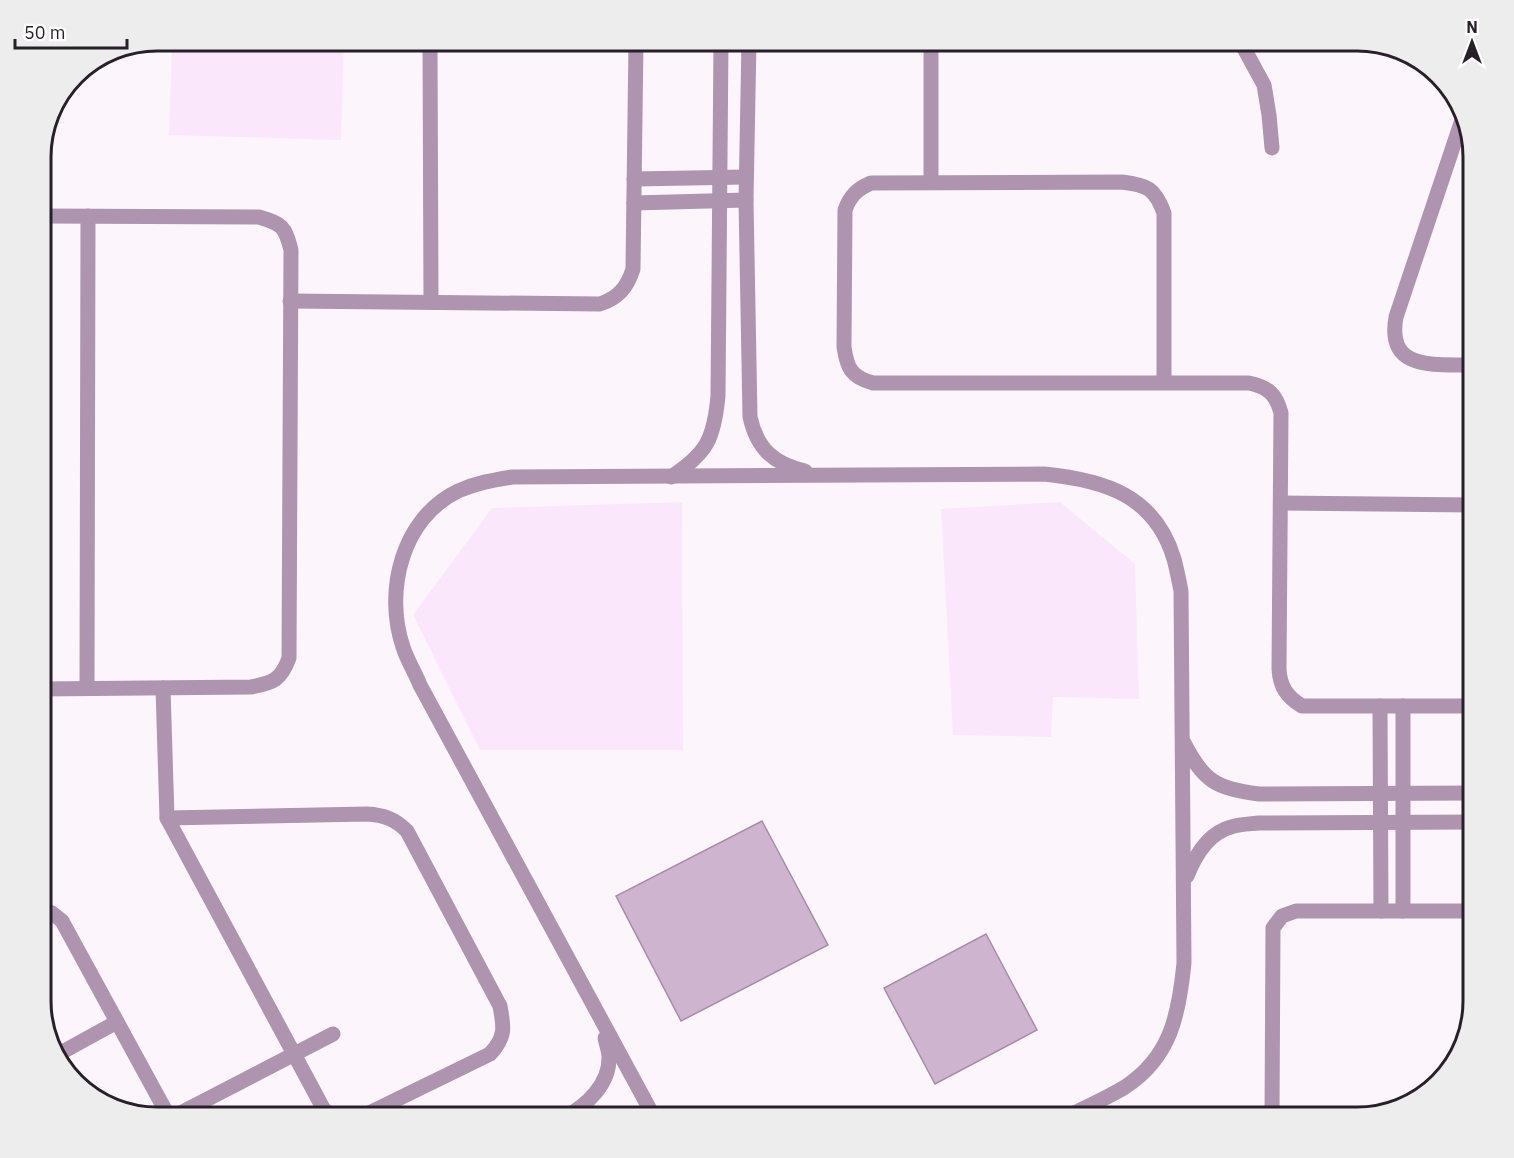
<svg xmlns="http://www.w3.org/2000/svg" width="1514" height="1158" font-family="'IBM Plex Sans',sans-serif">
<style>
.built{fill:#fbe7fc}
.building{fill:#cfb4d0;stroke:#a68ca7;stroke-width:1.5}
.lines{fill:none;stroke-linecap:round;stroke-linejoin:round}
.street{stroke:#af94af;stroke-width:15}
.rim{fill:none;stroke:#291f2a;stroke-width:3}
</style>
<rect width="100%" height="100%" fill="#fcf6fc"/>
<!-- built -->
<g class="built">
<path d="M172 41H344L341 140 169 135Z"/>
<path d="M682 502 683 750H480L413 615 492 508Z"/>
<path d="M1060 502 1135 564 1139 699 1053 697 1051 737 953 735 941 509Z"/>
</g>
<!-- building -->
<g class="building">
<path d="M762 821 828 945 681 1021 616 896Z"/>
<path d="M986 934 1037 1030 935 1084 884 988Z"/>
</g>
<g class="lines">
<!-- street -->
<g class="street">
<path d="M430 41 431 301"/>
<path d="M749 41 746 200 750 417C757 449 774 464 805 471"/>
<path d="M931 41V182"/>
<path d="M1240 41 1264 85 1269 115 1272 148"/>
<path d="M1464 114 1396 317C1386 372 1436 364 1473 365"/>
<path d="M634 179 746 177"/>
<path d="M634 203 746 200"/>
<path d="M290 301 600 304C618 298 627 288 633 269L636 41"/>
<path d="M1164 383V213C1155 188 1147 185 1122 182L871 183C857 189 850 196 845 210L844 347C847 368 851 377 873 383H1249C1268 387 1276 394 1281 413L1279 669C1280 687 1287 697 1302 706H1473"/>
<path d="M671 477C707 453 714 439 718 396L721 41"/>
<path d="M1281 503 1473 505"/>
<path d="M87 688 88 216"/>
<path d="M163 688 167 818 323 1108 331 1117"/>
<path d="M41 689 251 687C273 683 281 680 289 658L291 250C285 226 282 224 259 217L41 216"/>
<path d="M1380 706 1381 911"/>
<path d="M1403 706V911"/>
<path d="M1184 743C1204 782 1216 788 1259 794L1473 793"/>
<path d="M167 818 367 814C384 815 395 819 407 831L500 1006C504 1027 506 1037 490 1054L361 1117"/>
<path d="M1187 876C1195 856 1208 833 1231 827 1240 824 1250 824 1259 823L1473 822"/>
<path d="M41 909 52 913 62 921 169 1117"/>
<path d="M55 1056 117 1022"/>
<path d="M173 1117 333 1034"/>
<path d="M565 1117C586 1106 610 1084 609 1057 609 1051 606 1044 605 1038"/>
<path d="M654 1117 420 685C415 672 407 660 403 647 384 591 402 518 458 491 476 483 493 480 512 477L1044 474C1104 480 1155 495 1174 559 1177 570 1179 581 1181 591L1184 963C1179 1014 1171 1057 1125 1087 1107 1098 1086 1107 1067 1117"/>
<path d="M1272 1117 1273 928 1282 916 1296 911H1473"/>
</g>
</g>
<!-- crop -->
<path d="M0 0H1514V1158H0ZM157 51H1357A106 106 0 0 1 1463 157V1001A106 106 0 0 1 1357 1107H157A106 106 0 0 1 51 1001V157A106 106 0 0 1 157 51Z" fill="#eeedee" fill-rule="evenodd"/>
<path class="rim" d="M157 51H1357A106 106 0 0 1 1463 157V1001A106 106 0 0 1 1357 1107H157A106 106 0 0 1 51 1001V157A106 106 0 0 1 157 51Z"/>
<!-- north arrow -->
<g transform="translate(1472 42)" stroke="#ffffff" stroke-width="4.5" paint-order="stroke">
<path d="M0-4.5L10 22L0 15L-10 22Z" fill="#291f2a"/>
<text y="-9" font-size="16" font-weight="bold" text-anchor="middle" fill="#291f2a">N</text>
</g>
<!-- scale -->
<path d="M15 39v9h112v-9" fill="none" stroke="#291f2a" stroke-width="3"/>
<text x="24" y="39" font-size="18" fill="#291f2a" stroke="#ffffff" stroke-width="4.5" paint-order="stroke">50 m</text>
</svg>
